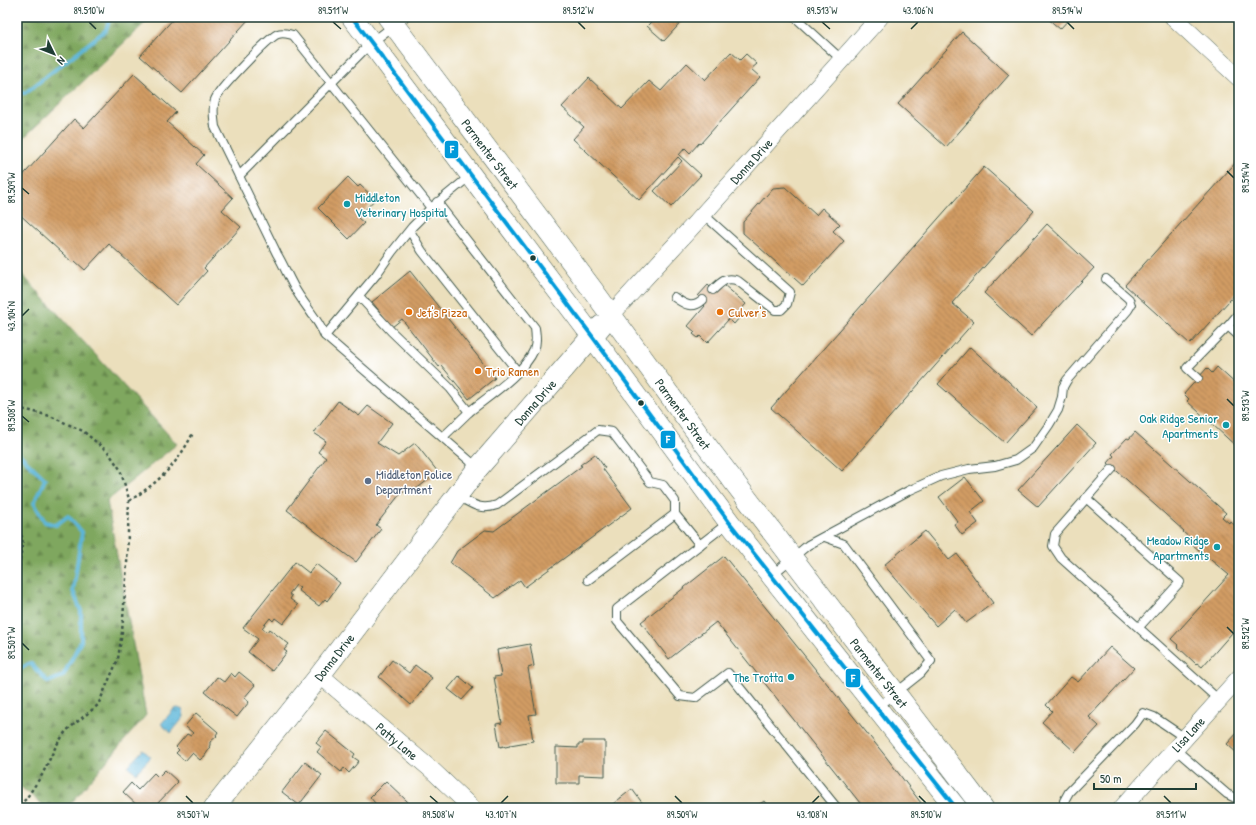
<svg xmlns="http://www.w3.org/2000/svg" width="1256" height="825" font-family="'Patrick Hand',sans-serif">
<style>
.forest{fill:url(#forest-firs);stroke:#4f7249}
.water{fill:url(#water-ripples);stroke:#3d7a86}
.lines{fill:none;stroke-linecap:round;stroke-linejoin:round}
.stream{stroke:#5bb6d9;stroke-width:4}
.building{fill:url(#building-back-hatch)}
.service-casing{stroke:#3e5548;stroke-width:10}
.minor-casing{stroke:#3e5548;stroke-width:18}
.tertiary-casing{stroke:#3e5548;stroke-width:22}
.path{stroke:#3e5548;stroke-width:2.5;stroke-dasharray:3 3;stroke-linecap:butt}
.service{stroke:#fff;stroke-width:8}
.minor{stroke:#fff;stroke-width:17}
.tertiary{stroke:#fff;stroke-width:21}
.bus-1-casing{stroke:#fff;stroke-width:7}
.bus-1{stroke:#009ada;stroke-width:4}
.ticks{fill:none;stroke:#1f3d34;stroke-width:1.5}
.culture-dot{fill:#0f9aa8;stroke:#fff;stroke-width:1.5}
.bus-dot{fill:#1f3d34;stroke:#fff;stroke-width:1.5}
.food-dot{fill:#e8710a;stroke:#fff;stroke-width:1.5}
.service-dot{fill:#5c6f8a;stroke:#fff;stroke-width:1.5}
.labels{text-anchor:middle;stroke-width:3;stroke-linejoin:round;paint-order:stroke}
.street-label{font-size:13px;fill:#1f3d34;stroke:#fff}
.culture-label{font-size:13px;fill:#0d838f;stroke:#fff;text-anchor:end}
.food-label{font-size:13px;fill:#c56008;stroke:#fff;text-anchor:start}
.service-label{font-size:13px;fill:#4e5e75;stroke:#fff;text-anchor:start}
.line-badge{stroke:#fff;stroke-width:1.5}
.badge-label{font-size:11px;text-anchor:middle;font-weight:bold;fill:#fff}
.neatline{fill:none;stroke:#1f3d34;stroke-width:1.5}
.ticks-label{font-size:10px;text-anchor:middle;fill:#1f3d34}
</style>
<defs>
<pattern id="forest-firs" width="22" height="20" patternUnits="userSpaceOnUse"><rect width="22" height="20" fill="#7fa75e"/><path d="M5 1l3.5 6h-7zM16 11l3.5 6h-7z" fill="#67894e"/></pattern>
<pattern id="water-ripples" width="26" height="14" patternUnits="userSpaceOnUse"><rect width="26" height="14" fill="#5bb6d9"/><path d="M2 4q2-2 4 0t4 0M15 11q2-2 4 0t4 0" fill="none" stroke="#4b95b1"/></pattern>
<pattern id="building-back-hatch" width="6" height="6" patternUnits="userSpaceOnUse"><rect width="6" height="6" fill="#d19b64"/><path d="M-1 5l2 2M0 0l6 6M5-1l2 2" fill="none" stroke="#a98053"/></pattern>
</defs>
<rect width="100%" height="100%" fill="#fff"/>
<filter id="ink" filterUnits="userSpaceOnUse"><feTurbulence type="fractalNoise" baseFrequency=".025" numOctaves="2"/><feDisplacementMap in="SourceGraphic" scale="8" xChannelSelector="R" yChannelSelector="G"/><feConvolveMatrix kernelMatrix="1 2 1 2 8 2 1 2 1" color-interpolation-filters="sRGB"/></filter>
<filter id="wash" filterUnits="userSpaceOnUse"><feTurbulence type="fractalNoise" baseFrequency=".012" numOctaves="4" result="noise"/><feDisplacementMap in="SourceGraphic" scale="16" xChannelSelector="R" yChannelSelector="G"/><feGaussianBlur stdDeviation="0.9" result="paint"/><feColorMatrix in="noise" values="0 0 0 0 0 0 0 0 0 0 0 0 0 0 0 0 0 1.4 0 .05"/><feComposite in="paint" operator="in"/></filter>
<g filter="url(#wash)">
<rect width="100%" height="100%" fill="#ebdfbc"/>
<!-- forest -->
<g class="forest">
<path d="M17 17H151L17 144Z"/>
<path d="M17 269 177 444 107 501 146 715 67 808H47L17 784Z"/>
</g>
<!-- water -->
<g class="water">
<path d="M178 708 183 710 184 717 171 733 161 724 174 709Z"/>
<path d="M143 750 151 757 136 773 128 766Z"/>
</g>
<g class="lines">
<!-- stream -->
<g class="stream">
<path d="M17 93H25L106 30 110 17"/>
<path d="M17 452 45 479 34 503 45 522 56 525 68 516 82 532 73 591 81 611V641L63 676 48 682 30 663 17 671"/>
</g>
</g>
<g id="blocks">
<!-- building -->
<g class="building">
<path d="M175 17H245L248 20 182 93 140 56Z"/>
<path d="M656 17H686L664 41 647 26Z"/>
<path d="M1046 17H1071L1060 29Z"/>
<path d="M962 32 1009 75 946 147 898 104Z"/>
<path d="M731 52 740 60 746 54 757 64 751 69 760 77 700 144 699 143 690 153 685 148 679 155 701 175 671 207 654 191 682 161 678 157 639 200 573 139 584 127 562 107 589 78 622 109 649 81 661 91 687 63 705 80Z"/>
<path d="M134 74 176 112 167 122 204 155 196 164 233 198 222 210 241 227 204 268 207 271 176 305 109 244 85 270 75 261 73 263 17 212V182L74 119 84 128Z"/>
<path d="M1239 159V290L1190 344 1125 285Z"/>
<path d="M984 167 1034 211 952 303 974 322 842 471 771 408Z"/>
<path d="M348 177 358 187 360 185 375 199 358 218 364 223 349 239 318 208Z"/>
<path d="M785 187 816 215 822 208 840 224 833 231 844 241 803 286 743 233V222L773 188Z"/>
<path d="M1047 224 1094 268 1031 336 984 293Z"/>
<path d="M410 271 495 378 469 399 441 365 439 367 402 319 392 327 372 302Z"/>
<path d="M708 285 716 293 724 285 746 304 736 315 739 318 734 324 729 319 707 343 700 336 698 338 693 334 695 332 688 326 705 306 702 303 704 301 698 296Z"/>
<path d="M970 347 1037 407 1005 443 938 384Z"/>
<path d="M1217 367 1239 387V449L1187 401 1189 399 1184 394 1207 368 1212 373Z"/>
<path d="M338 401 359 416 368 406 392 423 377 443 398 456 415 443 438 472 410 494 408 490 400 494 376 525 381 529 356 562 287 510 326 458 318 452 326 441 314 433Z"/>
<path d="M1077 425 1096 443 1038 507 1018 490Z"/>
<path d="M1135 432 1226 513 1222 517 1229 523 1230 521 1239 529V625L1202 667 1197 663 1196 664 1177 646 1178 645 1171 639 1229 575 1188 541 1191 539 1183 532 1184 531 1108 463 1114 456 1112 454 1127 438 1129 439Z"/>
<path d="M595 454 605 468 603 469 632 508 525 587 520 580 495 598 450 563 457 551 485 530 494 531 582 466 580 465Z"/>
<path d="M965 477 984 501 970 512 978 523 962 535 954 524 958 522 939 497Z"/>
<path d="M925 531 949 560 957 554 993 603 966 623 955 609 936 626 884 565Z"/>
<path d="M724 556 887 758 921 803 916 808H864L716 622 669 659 641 622Z"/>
<path d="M295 562 309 573 316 564 340 583 327 601 325 599 319 606 298 590 300 588 296 585 289 594 292 596 290 599 298 605 283 624 275 618 273 621 270 618 262 628 267 632 269 629 289 644 284 650 287 652 272 671 248 652 258 639 243 628Z"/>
<path d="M530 644 534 666 528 668 536 714 529 715 533 741 510 745V746L505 747 504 746 500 747 496 724 502 723 494 677 501 676 497 650Z"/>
<path d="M1110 647 1134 668 1089 717 1099 726 1075 752 1042 722 1052 711 1046 705 1071 677 1078 682Z"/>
<path d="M392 660 409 673 415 665 432 678 411 705 379 677Z"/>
<path d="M239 672 255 685 244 698 249 702 237 717 205 692 217 677 224 682 231 673 235 677Z"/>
<path d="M459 676 473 688 462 700 448 689Z"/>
<path d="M196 713 218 732 216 735 217 736 210 742V745L209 747 210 748 204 757H203L200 760 192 753 185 761 176 753 179 750 176 747 187 734 191 736 193 733 185 726Z"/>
<path d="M326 731 355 754 353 757 359 761 349 773 344 768 341 772 317 752 321 747 316 743Z"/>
<path d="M1239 731V755L1227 744Z"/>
<path d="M583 741H605V776L579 775V783H556V747L578 748V744H583Z"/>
<path d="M305 762 322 775 299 805 282 792Z"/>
<path d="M165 770 178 782 157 804 158 805 156 808H140L123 792 131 783 138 790 154 773 158 777Z"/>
<path d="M386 781 408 802 402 808H379L370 797Z"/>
<path d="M632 789 646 808H608Z"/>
<path d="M764 801 768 806 766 808H757L756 807Z"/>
</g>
</g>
</g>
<g filter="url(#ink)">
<use href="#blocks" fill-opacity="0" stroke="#3e5548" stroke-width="1"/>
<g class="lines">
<defs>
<g id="service">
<path d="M795 17 842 60"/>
<path d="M239 176 371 43 405 17"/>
<path d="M431 208 293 35C288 34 283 32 278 34 269 37 217 91 215 100 212 109 214 118 215 127L277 254C283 264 287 274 293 285 302 303 317 317 325 336L478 468"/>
<path d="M703 214 790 292 787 304 781 310H775L770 306 738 281C727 276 721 282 713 290"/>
<path d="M410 231 422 251 518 372"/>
<path d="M359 296 391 331 450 388 469 412C489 396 524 373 534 350 537 343 536 336 535 328L437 202"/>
<path d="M674 297C684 304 692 310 703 300"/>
<path d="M1239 313 1228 326 1239 336"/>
<path d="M325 336 376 275 392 252 412 227 431 208 470 176"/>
<path d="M1198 378 1187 368 1228 326"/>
<path d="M443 437 469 412"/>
<path d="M1112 469 1055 534 1053 546 1061 558 1219 700"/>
<path d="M458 496C472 504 480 511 497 505L598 430 612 432 650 482 663 485 675 501V514L588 580"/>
<path d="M1086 498 1180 582 1139 627"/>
<path d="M675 514 700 545"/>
<path d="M728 523 617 609V621L680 696 695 698 728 673 837 808"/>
<path d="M825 537 844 544 931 661 921 673 878 707"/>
<path d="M772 575 808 545 908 491 941 476 969 469 995 466 1016 460 1033 448 1049 425 1058 410 1062 397 1063 387 1067 380 1128 310 1131 305 1129 299 1106 279"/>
<path d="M1175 749 1227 794 1239 800"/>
<path d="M1065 808 1064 801 1069 792 1135 724 1143 713 1154 717 1185 738"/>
</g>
<g id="minor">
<path d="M1173 17 1239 78"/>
<path d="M611 315 689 230 880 17"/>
<path d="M320 675 433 771 472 808"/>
<path d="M1122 808 1239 678"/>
</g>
<g id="tertiary">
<path d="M352 17 592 336 729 522 956 808"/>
<path d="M388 17 592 289 706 445 983 808"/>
<path d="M214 808 320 675 478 468 601 326"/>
</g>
</defs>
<!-- service casing -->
<use href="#service" class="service-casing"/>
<!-- minor casing -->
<use href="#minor" class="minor-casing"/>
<!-- tertiary casing -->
<use href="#tertiary" class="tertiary-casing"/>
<!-- path -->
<g class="path">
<path d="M17 409 27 410 50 416 83 431 108 452 120 469 129 499 127 565 122 632 118 659 98 705 66 731 56 746 42 775 26 799 17 807"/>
<path d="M129 501C159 482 177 465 193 433"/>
<path d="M17 530 23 538 19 568 17 572"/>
</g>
<!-- service -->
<use href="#service" class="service"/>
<!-- minor -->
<use href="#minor" class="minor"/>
<!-- tertiary -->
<use href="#tertiary" class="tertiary"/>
<defs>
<path id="bus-1" d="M352 17 592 336 729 522 956 808"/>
</defs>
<!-- bus-1 casing -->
<use href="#bus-1" class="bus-1-casing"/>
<!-- bus-1 -->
<use href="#bus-1" class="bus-1"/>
</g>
</g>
<!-- ticks -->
<path class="ticks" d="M89 22 96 29M333 22 341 29M578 22 585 29M822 22 830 29M1067 22 1074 29M911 29 918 22M1227 171 1234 178M22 188 29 194M22 316 29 309M1227 399 1234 406M22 416 29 422M1227 627 1234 634M22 643 29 650M186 796 193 803M430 796 438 803M675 796 682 803M919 796 926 803M1164 796 1171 803M501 803 508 796M812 803 819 796"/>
<!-- markers -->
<g class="culture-dot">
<circle cx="347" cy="204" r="4"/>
<circle cx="1226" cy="425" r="4"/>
<circle cx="1217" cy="547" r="4"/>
<circle cx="791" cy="677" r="4"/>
</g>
<g class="bus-dot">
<circle cx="533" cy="258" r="3.5"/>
<circle cx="641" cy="403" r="3.5"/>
</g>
<g class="food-dot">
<circle cx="409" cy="312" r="4"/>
<circle cx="720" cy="312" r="4"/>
<circle cx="478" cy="371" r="4"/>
</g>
<circle class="service-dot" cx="368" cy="481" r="4"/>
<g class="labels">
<!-- street labels -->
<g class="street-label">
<text transform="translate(490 154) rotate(53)" y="5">Parmenter Street</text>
<text transform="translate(751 161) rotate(-48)" y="5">Donna Drive</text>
<text transform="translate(535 402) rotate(-49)" y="5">Donna Drive</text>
<text transform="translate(683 414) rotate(54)" y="5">Parmenter Street</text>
<text transform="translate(334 657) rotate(-52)" y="5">Donna Drive</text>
<text transform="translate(879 673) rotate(52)" y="5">Parmenter Street</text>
<text transform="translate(1188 734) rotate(-48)" y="5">Lisa Lane</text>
<text transform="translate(397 741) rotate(40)" y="5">Patty Lane</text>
</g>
<!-- culture labels -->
<g class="culture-label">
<text x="355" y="202" text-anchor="start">Middleton<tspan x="355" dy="15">Veterinary Hospital</tspan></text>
<text x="1218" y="423">Oak Ridge Senior<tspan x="1218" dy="15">Apartments</tspan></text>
<text x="1209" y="545">Meadow Ridge<tspan x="1209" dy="15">Apartments</tspan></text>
<text x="783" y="682">The Trotta</text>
</g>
<!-- food labels -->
<g class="food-label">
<text x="417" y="317">Jet's Pizza</text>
<text x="728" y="317">Culver's</text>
<text x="486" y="376">Trio Ramen</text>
</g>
<!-- service labels -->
<g class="service-label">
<text x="376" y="479">Middleton Police<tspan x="376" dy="15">Department</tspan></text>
</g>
</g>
<g class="line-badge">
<rect x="444" y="140" width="15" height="19" rx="4" fill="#009ada"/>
<rect x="660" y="430" width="16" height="19" rx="4" fill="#009ada"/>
<rect x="845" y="668" width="16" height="20" rx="4" fill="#009ada"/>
</g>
<g class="badge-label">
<text x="452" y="153">F</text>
<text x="668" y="443">F</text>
<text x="853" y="682">F</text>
</g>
<!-- margin -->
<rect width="1256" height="825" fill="none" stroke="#fff" stroke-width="44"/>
<!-- north arrow -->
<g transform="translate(54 54) rotate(133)" stroke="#ffffff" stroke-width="3" paint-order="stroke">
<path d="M0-3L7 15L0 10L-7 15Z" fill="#1f3d34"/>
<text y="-6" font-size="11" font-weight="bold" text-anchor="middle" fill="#1f3d34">N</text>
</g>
<!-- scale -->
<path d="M1094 783v6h102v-6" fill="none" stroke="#1f3d34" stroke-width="2"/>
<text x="1100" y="783" font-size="12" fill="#1f3d34" stroke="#ffffff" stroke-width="3" paint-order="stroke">50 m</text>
<rect x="22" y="22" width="1212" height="781" class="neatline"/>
<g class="ticks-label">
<text x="89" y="14">89.510°W</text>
<text x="333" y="14">89.511°W</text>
<text x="578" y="14">89.512°W</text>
<text x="822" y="14">89.513°W</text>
<text x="918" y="14">43.106°N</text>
<text x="1067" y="14">89.514°W</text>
<text transform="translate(1245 178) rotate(-90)" y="4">89.514°W</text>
<text transform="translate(11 188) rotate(-90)" y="4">89.509°W</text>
<text transform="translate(11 316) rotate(-90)" y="4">43.104°N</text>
<text transform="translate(1245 406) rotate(-90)" y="4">89.513°W</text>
<text transform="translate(11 416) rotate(-90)" y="4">89.508°W</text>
<text transform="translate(1245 634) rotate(-90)" y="4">89.512°W</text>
<text transform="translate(11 643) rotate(-90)" y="4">89.507°W</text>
<text x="193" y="818">89.507°W</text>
<text x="438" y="818">89.508°W</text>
<text x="501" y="818">43.107°N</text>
<text x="682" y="818">89.509°W</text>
<text x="812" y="818">43.108°N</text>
<text x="926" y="818">89.510°W</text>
<text x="1171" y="818">89.511°W</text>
</g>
</svg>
